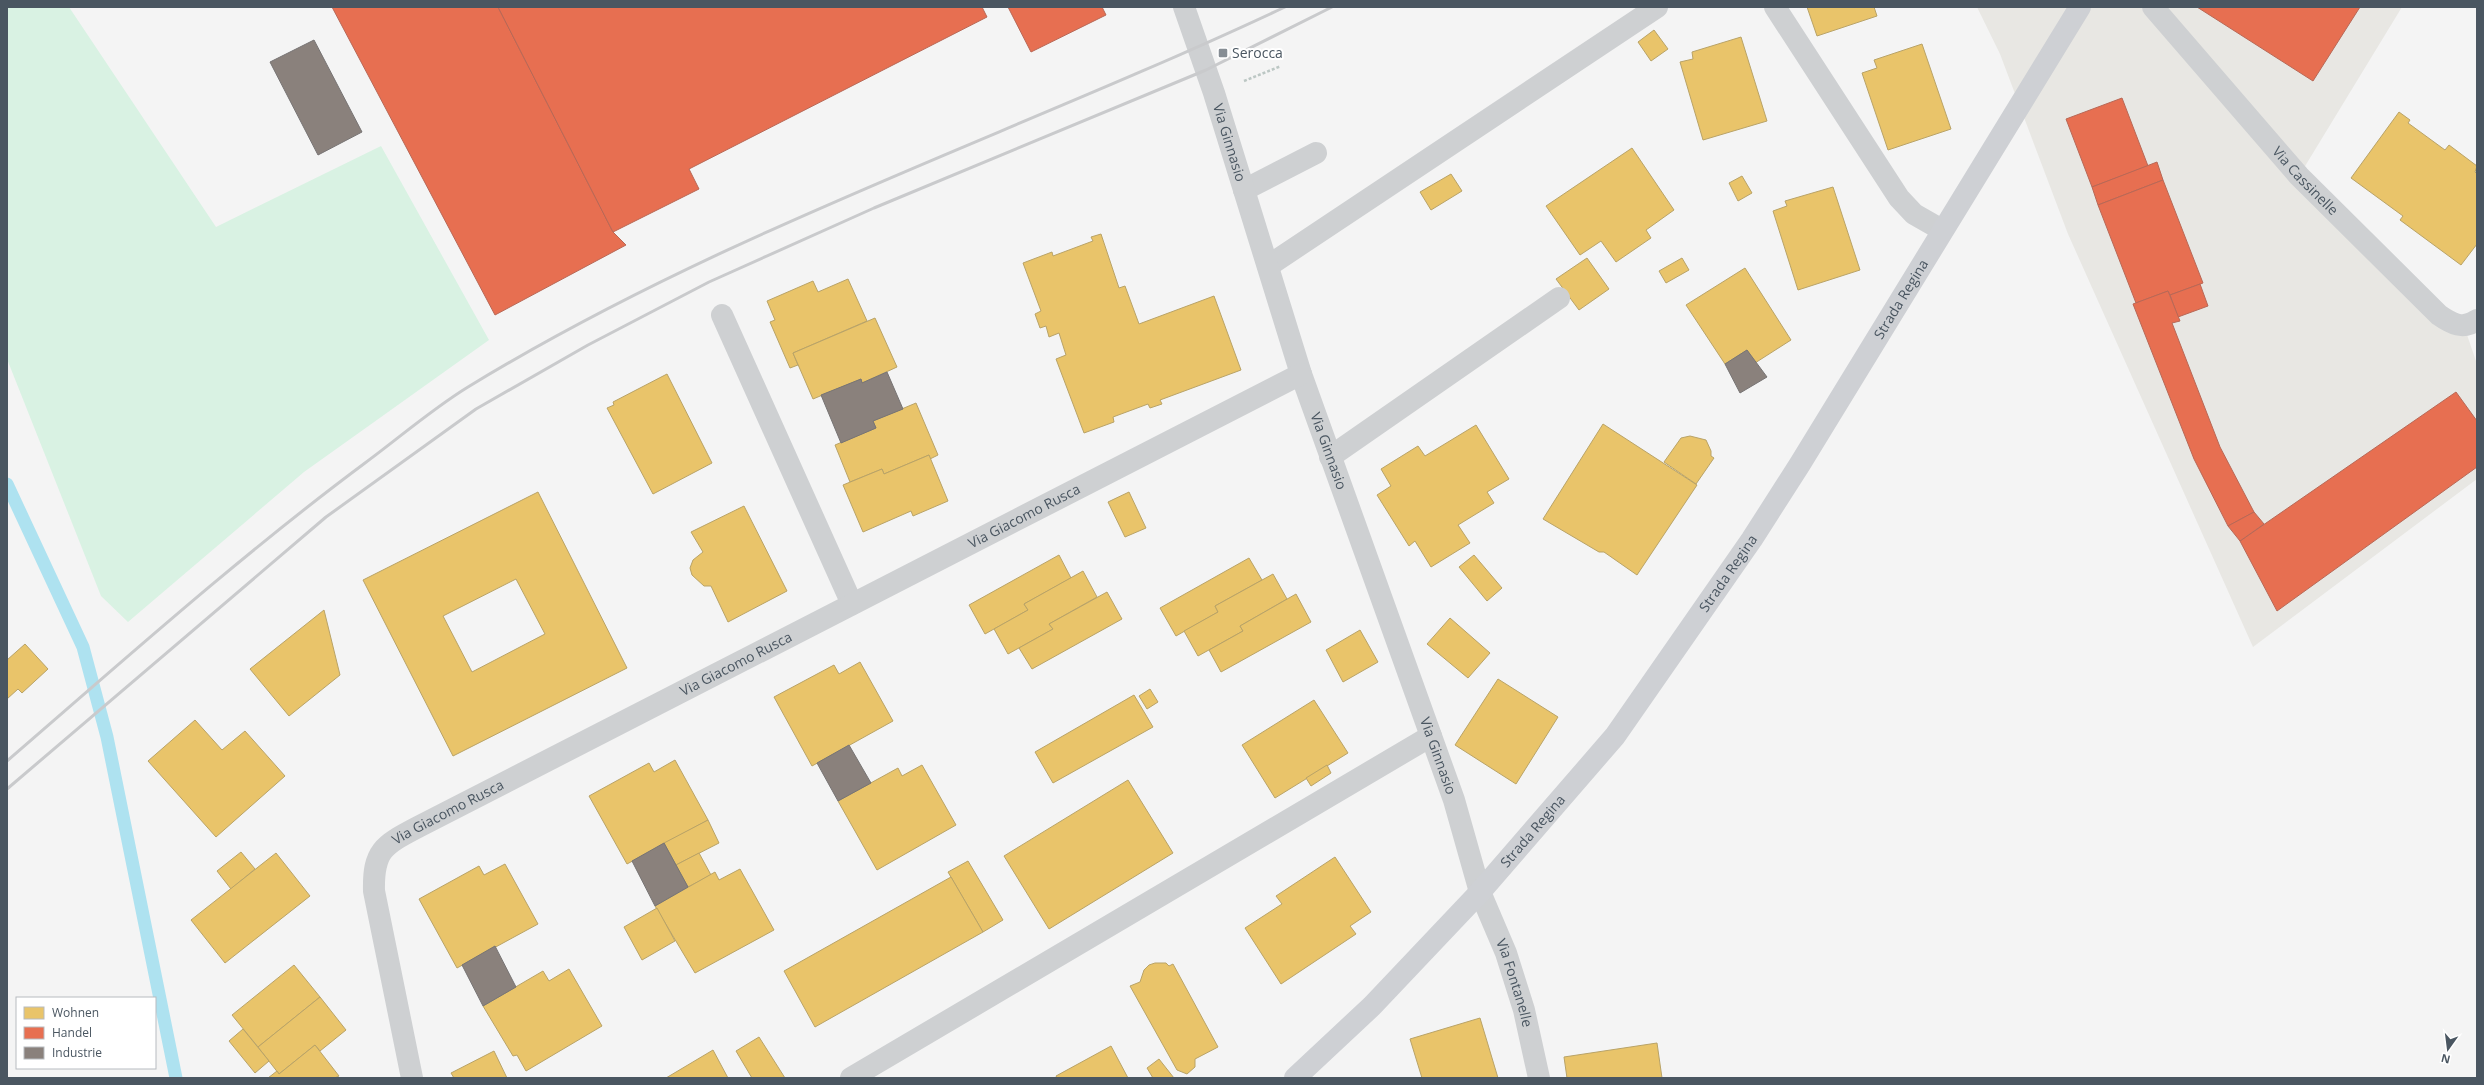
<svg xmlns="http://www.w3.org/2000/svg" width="2484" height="1085" font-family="'Open Sans',sans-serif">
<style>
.commercial{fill:#e8e7e3}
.green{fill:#d9f2e3}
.homes{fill:#e9c46a;stroke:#b9a367;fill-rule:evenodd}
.shops{fill:#e76f51;stroke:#b86856}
.industry{fill:#8a817c;stroke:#777474}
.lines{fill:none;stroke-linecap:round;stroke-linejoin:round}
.stream{stroke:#aee2f0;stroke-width:13}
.path{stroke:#bcc7c4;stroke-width:2.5;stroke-dasharray:3 2;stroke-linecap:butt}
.lane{stroke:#ced0d2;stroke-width:22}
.street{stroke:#ced0d2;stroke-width:22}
.secondary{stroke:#ced0d4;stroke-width:22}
.rail{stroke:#c9cacc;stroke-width:3}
.poi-dot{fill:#868d94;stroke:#fff;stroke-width:1.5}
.labels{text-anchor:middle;stroke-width:4;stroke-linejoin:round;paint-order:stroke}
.poi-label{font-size:14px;fill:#4a5661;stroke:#fff;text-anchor:start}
.street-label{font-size:14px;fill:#4a5661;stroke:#fff}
</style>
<rect width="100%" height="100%" fill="#f4f4f4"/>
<!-- commercial -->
<path class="commercial" d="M1977 7H2402L2299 176 2464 326 2477 364V479L2253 647 2068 234 2000 54Z"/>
<!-- green -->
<path class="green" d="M7 7H69L216 227 381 146 489 340 304 472 128 622 101 596 7 359Z"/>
<!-- homes -->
<g class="homes">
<path d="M1807 7H1874L1877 16 1817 36Z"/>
<path d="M1654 30 1668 49 1651 61 1638 42Z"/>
<path d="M1741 37 1767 121 1703 140 1680 62 1693 59 1692 52Z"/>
<path d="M1922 44 1951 129 1888 150 1862 73 1877 68 1874 60Z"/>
<path d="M2399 112 2410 120 2408 123 2445 150 2449 145 2477 166 2475 172 2477 174V244L2461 265 2400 220 2403 216 2351 178Z"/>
<path d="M1632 148 1674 210 1646 230 1651 238 1616 262 1601 241 1580 255 1546 206Z"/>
<path d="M1451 174 1462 191 1431 210 1420 192Z"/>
<path d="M1742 176 1752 193 1738 201 1729 183Z"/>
<path d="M1833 187 1860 270 1798 290 1773 211 1787 206 1785 201Z"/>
<path d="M1101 234 1119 288 1125 286 1139 324 1214 296 1241 370 1160 400 1162 404 1150 408 1148 404 1113 417 1114 422 1084 433 1056 359 1066 355 1059 333 1049 337 1046 326 1040 328 1035 314 1041 311 1023 263 1052 252 1053 256 1093 241 1091 237Z"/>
<path d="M1587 258 1609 289 1579 310 1556 279Z"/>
<path d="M1682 258 1689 270 1666 283 1659 271Z"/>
<path d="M1745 268 1791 340 1755 363 1747 350 1725 364 1686 305Z"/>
<path d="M848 279 867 321 793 353 798 365 790 368 770 322 775 320 767 301 813 281 818 292Z"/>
<path d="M875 318 897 367 862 383 861 379 813 399 793 353Z"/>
<path d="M667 374 712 463 653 494 607 408 614 405 613 402Z"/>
<path d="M916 403 938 455 930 459 929 455 884 474 882 469 850 482 835 445 876 428 873 421Z"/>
<path d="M1603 424 1697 485 1637 575 1604 552H1599L1543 519Z"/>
<path d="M1476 425 1509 479 1487 492 1494 503 1458 525 1470 543 1431 567 1415 541 1409 546 1377 495 1391 486 1381 469 1418 446 1425 456Z"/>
<path d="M1690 436 1706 440 1711 451V456L1714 458 1696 484 1664 462 1681 438Z"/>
<path d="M929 455 948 501 913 516 911 511 863 532 843 485 882 469 884 474Z"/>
<path d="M538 492 627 668 453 756 363 580ZM516 579 545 634 472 672 443 616Z"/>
<path d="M1129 492 1146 528 1125 537 1108 502Z"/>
<path d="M744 506 787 591 728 622 711 586H704L692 575 690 568 693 560 703 552 691 532Z"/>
<path d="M1059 555 1071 578 1024 604 1028 610 985 634 969 605Z"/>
<path d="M1474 555 1502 588 1487 601 1459 567Z"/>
<path d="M1249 558 1262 580 1215 606 1218 612 1176 636 1160 608Z"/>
<path d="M1083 571 1097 597 1049 624 1053 629 1008 654 994 629 1028 610 1024 604Z"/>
<path d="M1273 574 1287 599 1240 626 1243 631 1198 656 1184 631 1218 612 1215 606Z"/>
<path d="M1107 592 1122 619 1032 669 1019 648 1053 629 1049 624Z"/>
<path d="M1296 594 1311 622 1221 672 1209 650 1243 631 1240 626Z"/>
<path d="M324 610 340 675 289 716 250 669Z"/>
<path d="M1450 618 1490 653 1468 678 1427 644Z"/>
<path d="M1360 630 1378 662 1343 682 1326 650Z"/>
<path d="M25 644 48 669 22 693 18 689 7 699V660Z"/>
<path d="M860 662 893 721 812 766 774 697 834 665 839 674Z"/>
<path d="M1498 679 1558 717 1516 784 1455 745Z"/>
<path d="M1150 689 1158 702 1147 709 1139 696Z"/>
<path d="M1134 695 1153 727 1053 783 1035 752Z"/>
<path d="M1314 700 1348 753 1275 798 1242 745Z"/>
<path d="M195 720 222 750 245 731 285 776 216 837 148 761Z"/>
<path d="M675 760 708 820 627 864 589 796 649 763 654 772Z"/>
<path d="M922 765 956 825 877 870 838 801 898 768 902 776Z"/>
<path d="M1327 765 1331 773 1311 786 1306 778Z"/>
<path d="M1128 780 1173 853 1049 929 1004 856Z"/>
<path d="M708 820 719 843 676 865 664 843Z"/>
<path d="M241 852 255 869 231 889 217 871Z"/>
<path d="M276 853 310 896 225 963 191 920Z"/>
<path d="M699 853 711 875 688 887 676 865Z"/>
<path d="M1335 857 1371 912 1350 926 1356 934 1281 984 1245 928 1282 904 1276 896Z"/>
<path d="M968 861 1003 920 983 932 948 872Z"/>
<path d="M505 864 538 924 457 968 419 899 479 866 484 875Z"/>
<path d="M740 869 774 930 695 973 655 906 715 872 719 880Z"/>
<path d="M951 877 983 932 815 1027 784 971Z"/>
<path d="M657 908 675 941 642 960 624 927Z"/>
<path d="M1155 963H1166L1169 966 1173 964 1218 1047 1195 1059V1067L1187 1074 1177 1070 1130 986 1140 982 1144 970 1149 965Z"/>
<path d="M294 965 320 997 258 1047 232 1015Z"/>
<path d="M569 969 602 1026 526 1071 517 1055 513 1056 483 1006 543 971 549 981Z"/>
<path d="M320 997 346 1030 320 1051 315 1045 279 1074 258 1047Z"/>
<path d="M1480 1018 1498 1078H1422L1410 1039Z"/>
<path d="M243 1029 269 1061 255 1073 229 1041Z"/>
<path d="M759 1037 785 1078H752L736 1051Z"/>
<path d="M1657 1043 1662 1078H1567L1564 1057Z"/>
<path d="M315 1045 339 1076 335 1078H268L277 1071 279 1074Z"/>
<path d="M1111 1046 1128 1078H1057L1056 1076Z"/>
<path d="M713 1050 728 1078H666Z"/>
<path d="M494 1051 507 1078H454L451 1073Z"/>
<path d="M1159 1059 1174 1078H1153L1147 1068Z"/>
</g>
<!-- shops -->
<g class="shops">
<path d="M332 7H498L613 232 626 245 495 315Z"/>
<path d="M498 7H982L987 17 689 169 699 189 613 232Z"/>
<path d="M1008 7H1102L1106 15 1031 52Z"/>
<path d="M2197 7H2360L2313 81Z"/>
<path d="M2122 98 2148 166 2092 187 2066 119Z"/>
<path d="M2157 162 2163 180 2098 205 2092 187Z"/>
<path d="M2163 180 2203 283 2170 295 2168 291 2136 303 2098 205Z"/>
<path d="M2200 284 2208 306 2178 317 2170 295Z"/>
<path d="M2168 291 2180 321 2172 323 2220 447 2254 512 2228 526 2194 459 2133 304Z"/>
<path d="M2456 392 2477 421V467L2277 611 2240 541Z"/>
<path d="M2254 512 2264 524 2240 541 2228 526Z"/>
</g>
<!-- industry -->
<g class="industry">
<path d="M314 40 362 132 318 155 270 62Z"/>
<path d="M1747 350 1767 377 1740 393 1725 364Z"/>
<path d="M887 372 903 409 873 421 876 428 841 443 821 395 861 379 862 383Z"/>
<path d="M849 745 871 783 838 801 817 763Z"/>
<path d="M664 843 688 887 655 906 632 861Z"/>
<path d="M495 946 516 987 483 1006 462 965Z"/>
</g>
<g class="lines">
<!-- stream -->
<path class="stream" d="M7 484 83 647 107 737 176 1078"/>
<!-- path -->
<path class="path" d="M1244 81 1281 66"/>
<!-- lane -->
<g class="lane">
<path d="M1775 7 1899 198 1914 214 1942 230"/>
<path d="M1244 190 1316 153"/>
<path d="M1268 266 1657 7"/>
<path d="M722 315 852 604"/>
<path d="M1330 457 1559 298"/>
</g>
<!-- street -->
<g class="street">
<path id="s1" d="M1184 7 1214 93 1301 374 1454 800 1480 892 1506 953 1524 1010 1539 1078"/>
<path id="s2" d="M2153 7 2299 176 2439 315C2452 324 2463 330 2477 320"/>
<path id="s3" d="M412 1078 374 891C373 850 384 845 418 827L1301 374"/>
<path d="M851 1078 1431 736"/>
</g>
<!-- secondary -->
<path class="secondary" id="s4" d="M1295 1078 1372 1006 1480 892 1615 736 1752 539 1800 464 2080 7"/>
<!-- rail -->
<g class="rail">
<path d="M7 761C124 660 240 556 365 463 399 438 432 409 468 387 725 230 1013 135 1285 7"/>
<path d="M7 789 326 517 476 409 588 345 709 282 874 208 1206 70 1332 7"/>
</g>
</g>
<!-- markers -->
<rect class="poi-dot" x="1218" y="48" width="10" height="10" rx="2"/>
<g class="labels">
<!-- poi labels -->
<g class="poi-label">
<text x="1232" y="58">Serocca</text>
</g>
<!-- street labels -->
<g class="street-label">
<text dy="5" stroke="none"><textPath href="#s1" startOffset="143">Via Ginnasio</textPath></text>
<text dy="5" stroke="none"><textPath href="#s2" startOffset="231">Via Cassinelle</textPath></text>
<text dy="5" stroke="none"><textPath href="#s4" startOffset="991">Strada Regina</textPath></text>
<text dy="5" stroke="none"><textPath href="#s1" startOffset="467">Via Ginnasio</textPath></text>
<text dy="5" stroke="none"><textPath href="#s3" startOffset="957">Via Giacomo Rusca</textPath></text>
<text dy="5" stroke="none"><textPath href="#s4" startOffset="667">Strada Regina</textPath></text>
<text dy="5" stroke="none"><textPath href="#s3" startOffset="633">Via Giacomo Rusca</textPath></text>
<text dy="5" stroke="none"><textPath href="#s1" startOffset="791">Via Ginnasio</textPath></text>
<text dy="5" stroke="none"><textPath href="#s3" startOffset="309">Via Giacomo Rusca</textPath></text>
<text dy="5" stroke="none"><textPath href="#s4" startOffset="343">Strada Regina</textPath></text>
<text dy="5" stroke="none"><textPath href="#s1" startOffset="1031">Via Fontanelle</textPath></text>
</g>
</g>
<!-- border -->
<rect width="2484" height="1085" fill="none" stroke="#4a5661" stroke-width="16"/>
<!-- legend -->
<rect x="16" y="997" width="140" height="72" fill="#ffffff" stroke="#b7bbc0"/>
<rect x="24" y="1007" width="20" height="12" fill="#e9c46a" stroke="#b7bbc0"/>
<text x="52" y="1017" font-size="12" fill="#4a5661">Wohnen</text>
<rect x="24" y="1027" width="20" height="12" fill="#e76f51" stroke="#b7bbc0"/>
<text x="52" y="1037" font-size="12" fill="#4a5661">Handel</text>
<rect x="24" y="1047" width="20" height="12" fill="#8a817c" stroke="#b7bbc0"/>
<text x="52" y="1057" font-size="12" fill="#4a5661">Industrie</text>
<!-- north arrow -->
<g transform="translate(2448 1049) rotate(194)" stroke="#ffffff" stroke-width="3" paint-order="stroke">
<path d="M0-3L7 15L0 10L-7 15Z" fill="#4a5661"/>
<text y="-6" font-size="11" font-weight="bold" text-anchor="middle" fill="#4a5661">N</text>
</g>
</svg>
